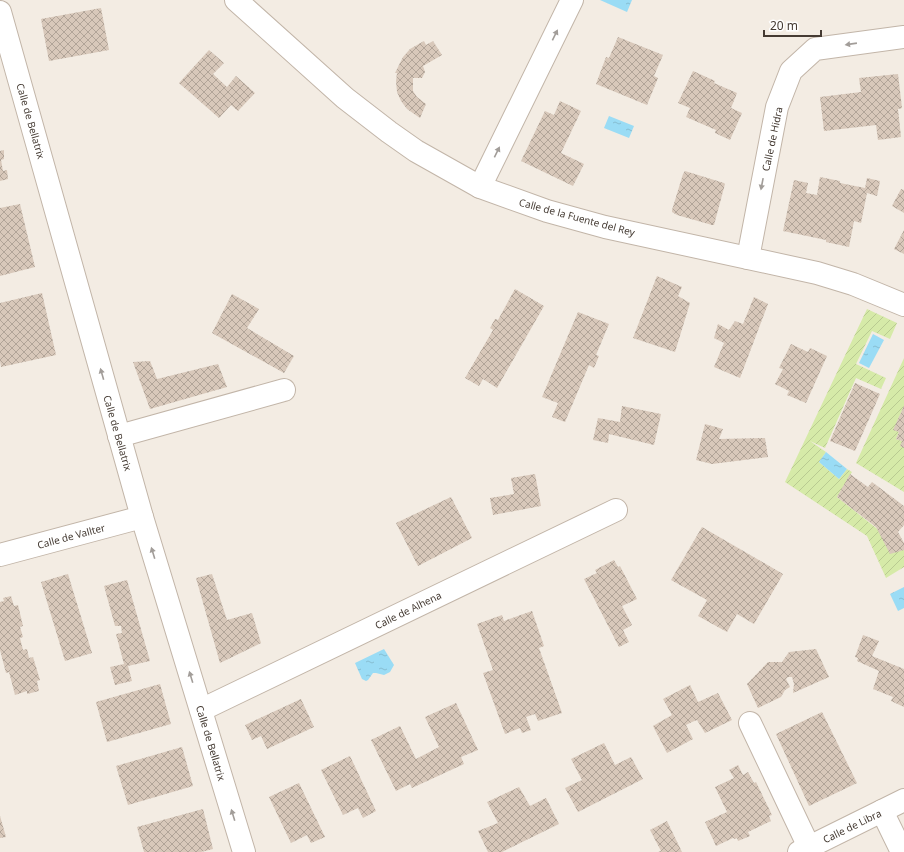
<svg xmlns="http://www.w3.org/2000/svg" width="904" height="852" font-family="'Noto Sans',sans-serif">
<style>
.garden{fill:url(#garden-furrows)}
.water{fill:url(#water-ripples)}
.building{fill:url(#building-cross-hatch)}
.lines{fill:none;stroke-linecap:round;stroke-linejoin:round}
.minor-casing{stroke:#c2b5a8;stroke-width:24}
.minor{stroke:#fff;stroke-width:22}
.oneway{fill:#a29d99}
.labels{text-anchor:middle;stroke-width:4;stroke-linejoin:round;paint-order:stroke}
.street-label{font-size:10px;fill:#453b33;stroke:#fff}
</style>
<defs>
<pattern id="garden-furrows" width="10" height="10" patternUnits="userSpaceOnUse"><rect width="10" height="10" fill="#d6eaa8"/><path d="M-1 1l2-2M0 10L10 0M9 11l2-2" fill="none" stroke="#b9ca91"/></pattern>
<pattern id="water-ripples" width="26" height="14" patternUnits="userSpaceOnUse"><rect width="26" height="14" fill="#9adcf5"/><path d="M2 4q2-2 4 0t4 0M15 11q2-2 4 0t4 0" fill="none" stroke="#86bed2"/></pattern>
<pattern id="building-cross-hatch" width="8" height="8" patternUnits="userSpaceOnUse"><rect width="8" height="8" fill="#d8c8ba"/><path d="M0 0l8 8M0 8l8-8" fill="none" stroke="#b1a498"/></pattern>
</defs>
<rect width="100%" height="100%" fill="#f3ece3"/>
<!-- garden -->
<g class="garden">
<path d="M867 309 897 323 890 339 872 331 856 364 886 378 881 389 856 378 825 448 810 441 826 452 819 462 839 479 847 469 852 472 837 497 904 550V567L886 578 867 536 785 482Z"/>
<path d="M904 358V406L894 429 899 432 896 439 902 441 904 448V492L856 463Z"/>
</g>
<!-- water -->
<g class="water">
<path d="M600 0H632L627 12Z"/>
<path d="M609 116 634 126 629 138 604 128Z"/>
<path d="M873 334 884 340 869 368 859 363Z"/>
<path d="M826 452 847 469 839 479 819 462Z"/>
<path d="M904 587V608L898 611 890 594Z"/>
<path d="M384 649 394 665 390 672 384 675 376 673H373L368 680 366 681 362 679 355 663Z"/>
</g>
<!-- building -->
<g class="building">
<path d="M101 8 109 50 49 61 41 19Z"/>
<path d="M618 37 663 55 654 76 658 78 647 105 596 84 606 57 609 58Z"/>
<path d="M424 41 426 45 433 41 442 55 423 66 425 72 422 78H413V91L417 97 426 104 420 118 407 109 401 101 397 92 396 81 397 73H395L403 57 410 49Z"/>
<path d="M209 50 224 63 213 74 227 87 236 76 255 93 238 111 231 105 219 118 179 83Z"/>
<path d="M693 71 715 81 714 83 737 93 731 108 742 113 730 140 715 133 716 130 686 117 690 108 678 103Z"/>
<path d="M898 74 902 108 898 109 901 137 878 140 876 125 824 131 820 97 861 92 859 78Z"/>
<path d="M560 101 581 111 561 153 584 164 573 186 521 161 545 111 554 115Z"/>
<path d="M4 150V159L1 160 3 171 7 170 8 179 0 181V151Z"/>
<path d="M685 171 724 183 725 184 714 225H712L677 215 672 212V210L683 174Z"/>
<path d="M820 177 840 181V183L865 188 867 178 880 181 877 196 867 193 861 223 854 221 849 247 826 242V240L783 231 794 180 808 183 806 193 817 195Z"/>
<path d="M901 189 904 190V213L892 206Z"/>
<path d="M20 204 35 267 0 276V208Z"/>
<path d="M904 230V254L894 249Z"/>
<path d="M657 276 682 287 678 296 690 303 675 352 633 338Z"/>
<path d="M515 289 544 306 497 388 483 379 479 386 465 378 493 330 490 328 495 319 498 320Z"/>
<path d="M42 293 56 355 1 367 0 361V303Z"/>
<path d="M232 294 259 309 247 328 294 356 284 373 212 333Z"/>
<path d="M754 297 768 304 740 378 714 367 724 343 714 338 718 324 729 330 735 321 743 324Z"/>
<path d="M578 312 609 324 596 355 599 356 594 368 589 365 565 422 552 417 558 403 542 397Z"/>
<path d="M791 344 808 352 810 348 827 356 806 403 787 395 789 391 775 384 783 369 779 368Z"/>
<path d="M150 361 157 379 218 364 227 387 150 409 133 362Z"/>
<path d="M855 383 880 394 855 451 830 441Z"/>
<path d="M622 406 661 414 654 445 609 434 608 443 593 440 598 418 620 422Z"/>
<path d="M904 406V448L900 446 902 441 896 439 899 432 893 430Z"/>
<path d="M705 424 723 429 719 439 765 438 768 457 712 464 696 460Z"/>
<path d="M535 474 541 506 493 515 490 498 514 494 511 478Z"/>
<path d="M850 474 868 487 872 482 904 506V525L898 532 904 543V550L890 554 876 527 837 497Z"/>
<path d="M451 497 472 538 418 566 396 523Z"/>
<path d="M702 527 783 574 754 624 737 614 727 632 698 616 707 600 671 580Z"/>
<path d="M614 560 618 567 620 566 637 599 622 606 632 625 623 630 629 642 619 647 584 579 597 573 595 570Z"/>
<path d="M68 574 92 653 65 661 41 582Z"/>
<path d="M212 574 227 620 252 613 261 643 220 663 196 578Z"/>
<path d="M127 580 150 661 128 666 132 681 115 685 110 667 124 664 116 634 122 633 121 626H115L104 586Z"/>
<path d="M11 596 14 606 18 605 23 626 20 627 23 637 20 638 23 650 27 649 29 658 33 657 40 680 37 681 39 691 27 694V691L15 695 9 672 6 673 0 650V602L4 601 3 598Z"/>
<path d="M532 611 544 646 539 648 562 713 538 721 535 714 526 717 531 730 522 733 520 728 505 734 483 673 493 670 477 624 502 615 504 621Z"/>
<path d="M863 635 879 641 872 656 904 669V707L891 701 893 697 873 689 879 671 857 661 858 658 855 657Z"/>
<path d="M816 649 829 677 793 693 794 684 792 677H788L786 679 790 687 785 690 781 697 758 708 747 684 768 662H782L789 652Z"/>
<path d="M160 684 171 724 107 742 96 702Z"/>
<path d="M690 685 698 702 718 693 732 720 705 733 697 720 692 722 686 725 693 739 667 753 653 726 672 715 663 699Z"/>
<path d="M301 699 314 727 267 749 261 736 252 740 245 725Z"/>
<path d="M456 703 478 750 461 757 464 764 412 788 410 784 396 791 371 740 400 726 416 759 439 747 425 717Z"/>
<path d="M822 712 857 783 809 806 776 734Z"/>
<path d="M604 743 615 765 631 757 643 779 578 812 565 788 582 780 571 759Z"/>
<path d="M182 747 193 786 128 805 116 766Z"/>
<path d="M350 756 376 811 363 818 358 808 343 815 321 770Z"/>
<path d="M738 765 743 775 748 772 754 783 756 782 772 815 769 816 771 821 748 832 750 836 738 841 737 838 735 839 733 838 716 846 705 822 727 812 715 787 734 778 729 770Z"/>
<path d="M299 783 325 837 311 843 307 835 291 843 269 797Z"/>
<path d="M519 787 530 806 546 798 559 824 502 852H488L478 831 498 823 487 802Z"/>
<path d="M203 809 213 849 201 852H144L137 827Z"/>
<path d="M0 816 6 837 0 838Z"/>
<path d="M667 821 682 852H658L661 851 650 830Z"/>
</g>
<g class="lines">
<defs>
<g id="minor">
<path d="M236 0 345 98 389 132 416 151 480 187 547 211 605 227 817 273 853 284 904 305"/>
<path d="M0 12 142 517 244 852"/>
<path d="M480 187 572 0"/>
<path d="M748 258 777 107 791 71 815 49 904 37"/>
<path d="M119 436 284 390"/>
<path d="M0 555 142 517"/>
<path d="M201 710 616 510"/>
<path d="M750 723 809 847"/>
<path d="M882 811 902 852"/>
<path d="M799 852 904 800"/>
</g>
</defs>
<!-- minor casing -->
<use href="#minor" class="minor-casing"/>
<!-- minor -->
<use href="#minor" class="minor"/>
</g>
<!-- one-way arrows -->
<defs><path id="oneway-solid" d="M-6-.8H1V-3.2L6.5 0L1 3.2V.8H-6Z"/></defs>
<g class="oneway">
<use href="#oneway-solid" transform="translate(555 35) rotate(-64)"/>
<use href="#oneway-solid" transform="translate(851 44) rotate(172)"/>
<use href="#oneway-solid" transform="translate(497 152) rotate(-64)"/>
<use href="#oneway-solid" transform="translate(762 184) rotate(101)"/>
<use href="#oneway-solid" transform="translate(102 374) rotate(-106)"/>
<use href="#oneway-solid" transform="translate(153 553) rotate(-107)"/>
<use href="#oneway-solid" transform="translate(191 677) rotate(-107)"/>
<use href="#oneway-solid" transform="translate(233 815) rotate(-107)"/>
</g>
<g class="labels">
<!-- street labels -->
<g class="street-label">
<text transform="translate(31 121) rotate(74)" y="4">Calle de Bellatrix</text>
<text transform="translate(772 139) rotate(-78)" y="4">Calle de Hidra</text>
<text transform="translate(577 217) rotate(15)" y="4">Calle de la Fuente del Rey</text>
<text transform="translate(118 433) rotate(74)" y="4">Calle de Bellatrix</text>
<text transform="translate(71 536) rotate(-15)" y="4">Calle de Vallter</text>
<text transform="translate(408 610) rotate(-26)" y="4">Calle de Alhena</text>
<text transform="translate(211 743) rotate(73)" y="4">Calle de Bellatrix</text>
<text transform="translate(852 826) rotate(-26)" y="4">Calle de Libra</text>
</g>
</g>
<!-- scale -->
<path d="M764 30v6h57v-6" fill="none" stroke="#453b33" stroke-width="2"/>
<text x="770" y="30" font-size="12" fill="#453b33" stroke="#ffffff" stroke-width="3" paint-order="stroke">20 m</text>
</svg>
